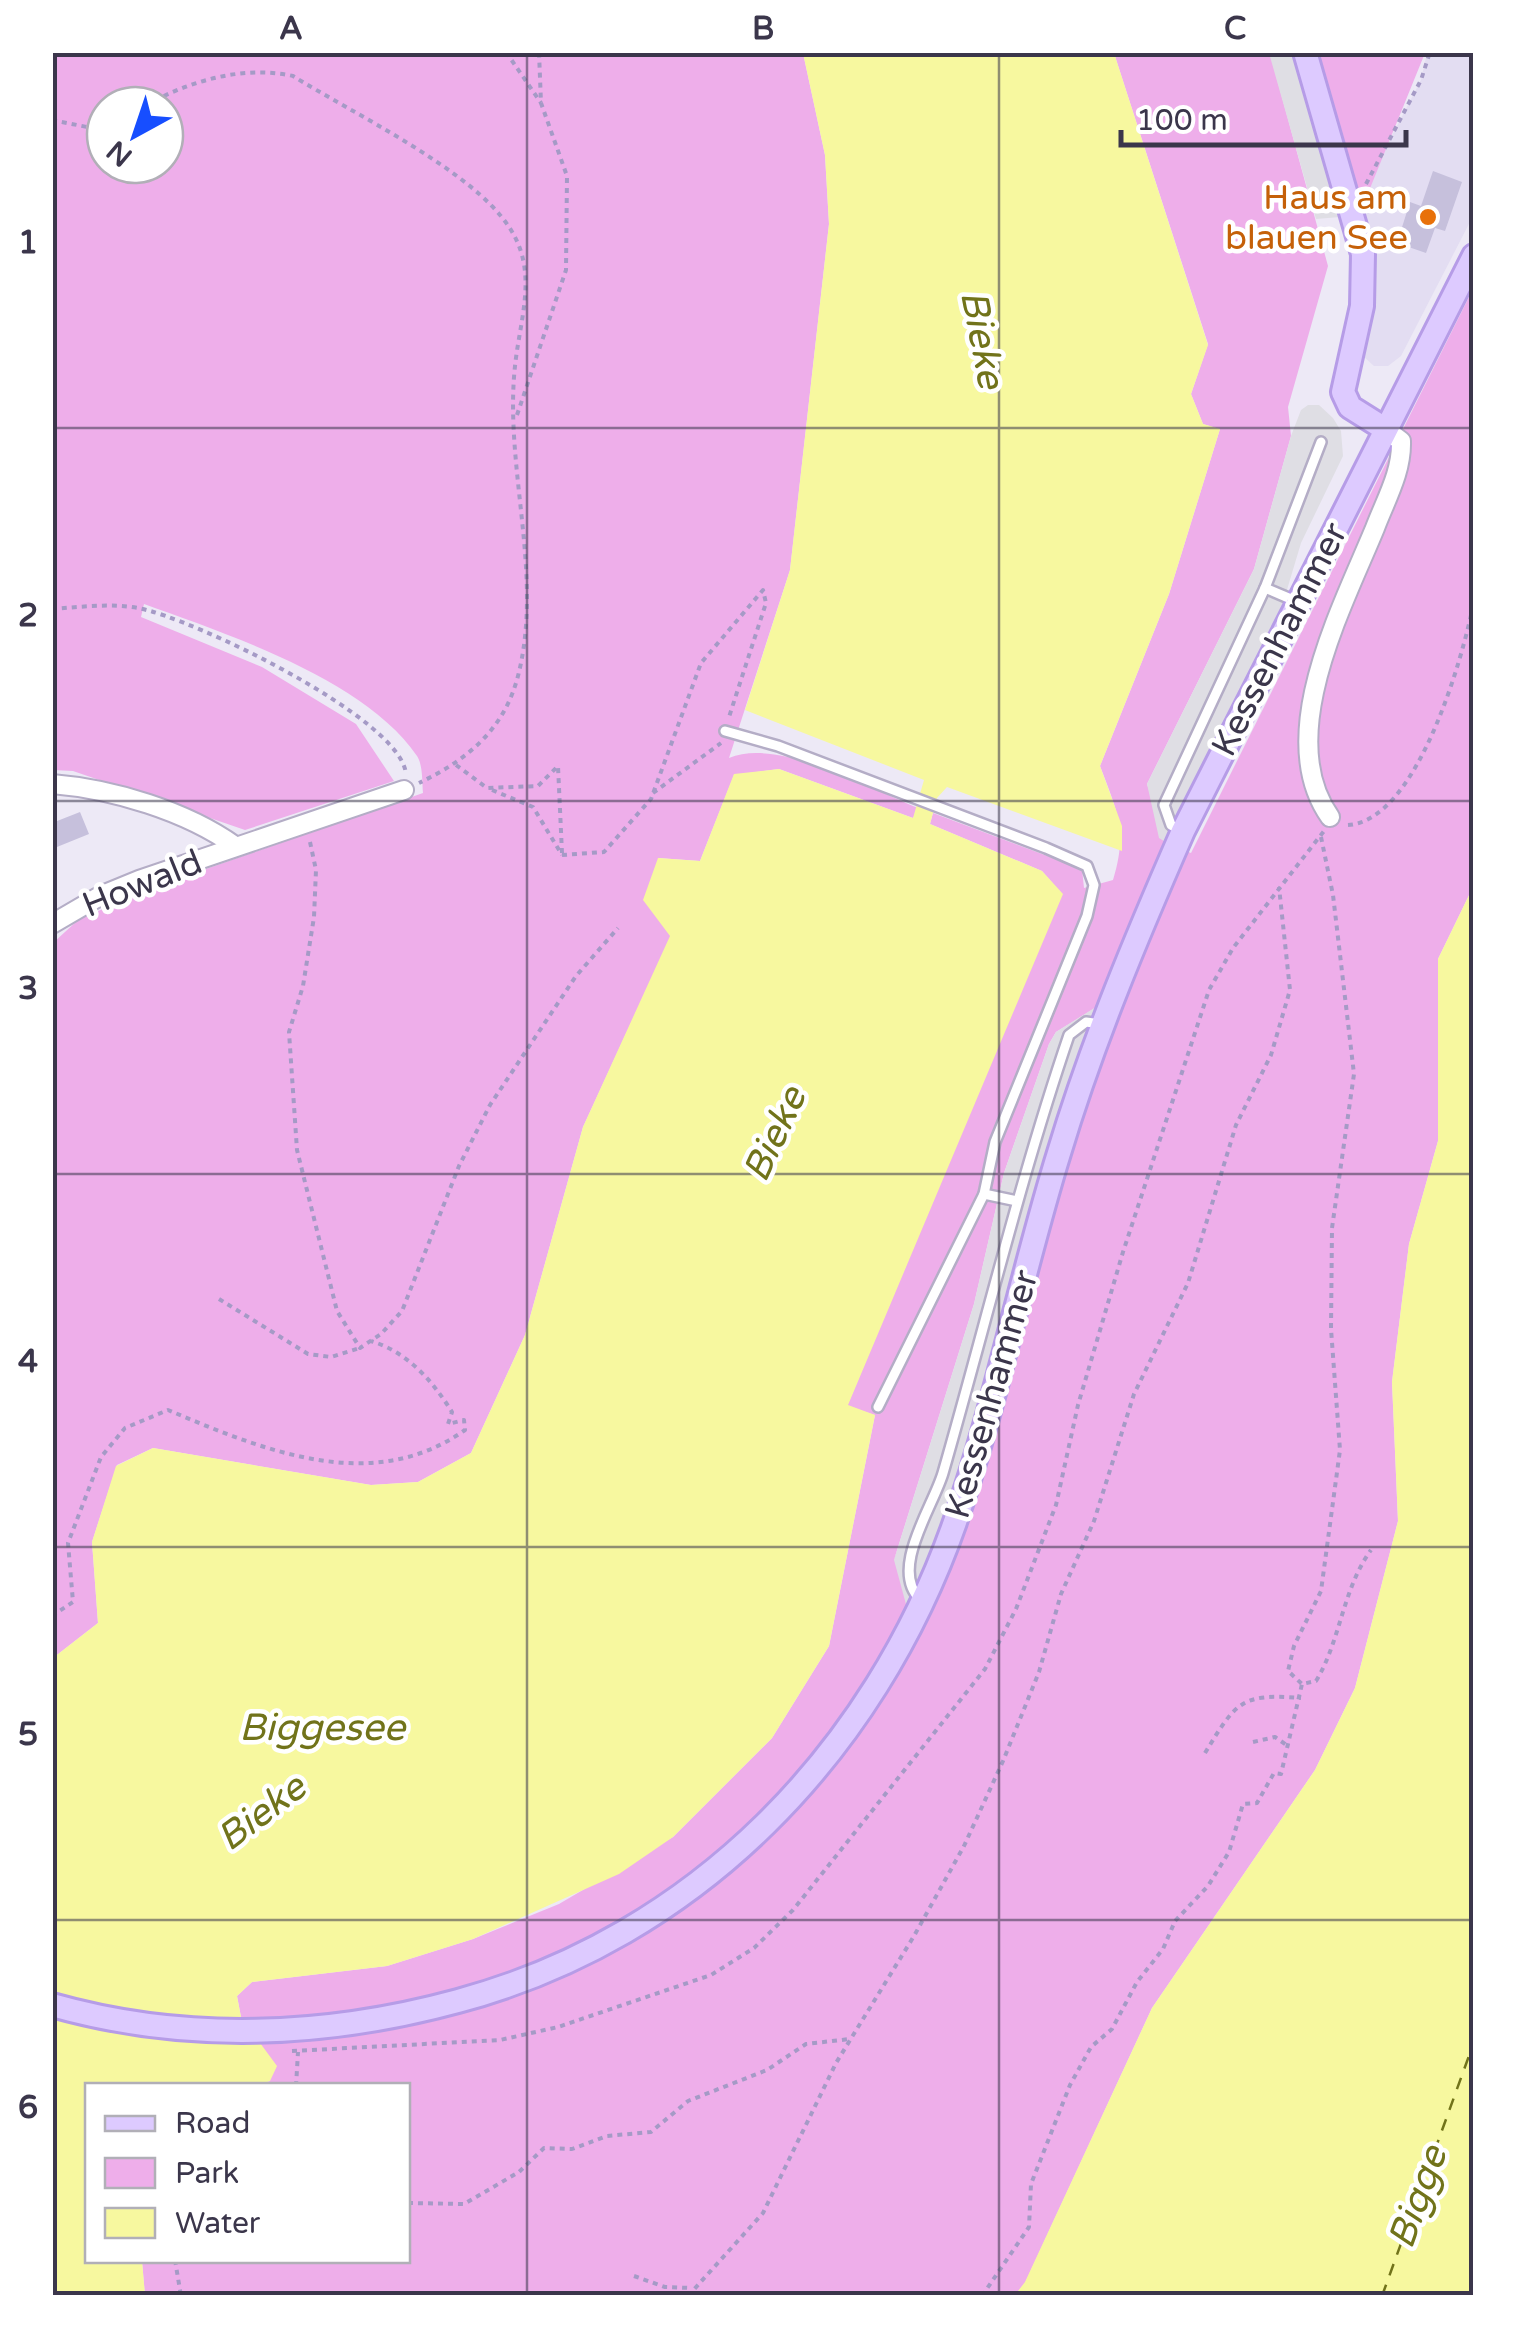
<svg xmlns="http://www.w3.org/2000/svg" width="1526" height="2348" font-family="'Varela Round',sans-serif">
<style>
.residential{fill:#e3ddf2}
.green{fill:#eeaeea;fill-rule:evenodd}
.parking{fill:#dfdee4}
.water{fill:#f7f89f}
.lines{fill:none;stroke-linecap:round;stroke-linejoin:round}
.ferry{stroke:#71731a;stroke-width:2.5;stroke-dasharray:12 10;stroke-linecap:butt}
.building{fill:#c6c0dc}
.lane-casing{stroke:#b4adc6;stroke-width:14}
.street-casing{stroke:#b4adc6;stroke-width:22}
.secondary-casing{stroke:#b69ce7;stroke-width:28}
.path{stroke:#a59ac6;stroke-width:4;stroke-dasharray:5 5;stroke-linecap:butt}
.lane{stroke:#fff;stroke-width:9}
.street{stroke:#fff;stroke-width:18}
.secondary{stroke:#ddcaff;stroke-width:22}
.grid{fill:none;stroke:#3b364b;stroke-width:2.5;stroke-opacity:0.55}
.food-dot{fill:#e8710a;stroke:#fff;stroke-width:4}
.labels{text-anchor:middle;stroke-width:9;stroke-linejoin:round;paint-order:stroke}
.food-label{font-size:35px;fill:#c56008;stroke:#fff;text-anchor:end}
.street-label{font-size:35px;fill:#3b364b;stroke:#fff}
.water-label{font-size:38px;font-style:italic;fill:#71731a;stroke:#fff}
.neatline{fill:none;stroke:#3b364b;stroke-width:4}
.grid-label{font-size:32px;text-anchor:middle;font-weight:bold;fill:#3b364b}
</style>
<rect width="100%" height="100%" fill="#ede9f6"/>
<!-- residential -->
<path class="residential" d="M1427 53H1473V216L1401 356 1388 366H1374L1362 355 1369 262 1362 193 1421 80Z"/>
<!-- green -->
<g class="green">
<path d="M53 53H803L825 155 829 224 790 570 729 758C778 737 869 788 918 808L913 818 779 769 734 775 700 861 658 858 671 936 583 1127 525 1335 471 1453 418 1482 371 1485 153 1448 117 1465 92 1542 98 1623 53 1658V943L78 920 143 891 423 793C422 782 423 765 417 756 366 680 227 634 144 604L141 617 262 667 356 724 394 781 245 830 73 771 53 770ZM105 105H165V165H105Z"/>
<path d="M1114 53H1270L1328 266 1288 407 1291 436 1254 569 1147 784 1167 843 1191 853 1474 287 1473 887 1438 959V1141L1409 1244 1392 1382 1398 1521 1355 1688 1315 1770 1152 2008 1025 2283 1015 2295 145 2296 142 2261 408 2260V2086L255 2085 270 2081 241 2017 237 1996 252 1982 387 1966 473 1939 559 1904 673 1837 772 1738 829 1646 875 1415 847 1406 1062 894 1042 871 930 824 933 813 1082 869 1084 888 1113 880C1128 831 1117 811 1100 766L1169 594 1220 429 1203 424 1191 394 1208 344ZM1095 1008V1009L894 1560 974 1304 1004 1173 1049 1044 1056 1032Z"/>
<path d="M1316 53H1425L1362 208Z"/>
</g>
<!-- parking -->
<g class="parking">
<path d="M1269 53H1305L1352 216 1316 219Z"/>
<path d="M1308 405H1319L1333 418 1341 431 1343 456 1301 543 1280 613 1167 843 1159 838 1147 784 1254 569 1291 436 1301 410Z"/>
<path d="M1096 1007 1047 1155 956 1485 907 1608 894 1560 974 1304 1004 1173 1049 1044 1056 1032Z"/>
</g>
<!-- water -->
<g class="water">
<path d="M803 53H1114L1208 345 1191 394 1203 424 1220 429 1169 594 1100 766 1122 826V851L947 787 937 798 930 824 1042 871 1063 894 848 1405 875 1415 829 1646 772 1738 673 1837 619 1874 473 1939 387 1966 252 1982 237 1996 241 2017 277 2066 270 2081 255 2086H88V2260L142 2261 145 2295 53 2296V1658L98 1623 92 1542 116 1466 153 1448 371 1485 418 1482 471 1453 525 1335 583 1127 670 936 643 900 658 858 700 861 734 774 779 769 913 818 924 780 745 710 790 570 829 224 825 155Z"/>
<path d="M1473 887V2295H1015L1025 2282 1152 2008 1315 1770 1355 1688 1398 1521 1392 1382 1409 1244 1438 1141V959Z"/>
</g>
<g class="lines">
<!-- ferry -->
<path class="ferry" d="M1382 2296 1474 2042"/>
</g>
<!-- building -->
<g class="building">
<path d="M1433 171 1462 182 1445 231 1435 228 1426 253 1397 243 1410 202 1421 206Z"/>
<path d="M80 812 89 834 52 849V823Z"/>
</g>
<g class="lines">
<defs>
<g id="lane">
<path d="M1265 588 1298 602"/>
<path d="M725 731 778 746 1046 848 1087 866 1094 885 1087 916 995 1142 984 1194 878 1407"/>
<path d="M1180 830 1171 825 1164 805 1265 588 1321 442"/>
<path d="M984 1194 1017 1201"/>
<path d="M920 1599C889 1569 933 1507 943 1473 985 1327 1020 1179 1069 1035L1086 1022 1101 1024"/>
</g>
<g id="street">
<path d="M52 784C113 789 186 811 235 846"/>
<path d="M1330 817C1273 737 1342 608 1375 528 1386 499 1402 472 1401 441L1385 429"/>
<path d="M52 924 100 896 139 880 404 790"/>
</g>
<g id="secondary">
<path d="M1305 52 1363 254 1362 306 1343 392 1350 407 1385 429"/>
<path d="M52 2005C186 2043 326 2037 458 2001 696 1937 874 1753 955 1522 997 1401 1021 1275 1059 1153 1092 1043 1137 936 1183 831L1474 256"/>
</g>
</defs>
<!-- lane casing -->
<use href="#lane" class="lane-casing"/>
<!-- street casing -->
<use href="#street" class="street-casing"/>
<!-- secondary casing -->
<use href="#secondary" class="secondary-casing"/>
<!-- path -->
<g class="path">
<path d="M506 52 541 103"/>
<path d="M146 105C190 81 243 65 293 76 352 113 472 170 509 227 539 271 520 318 515 366 504 468 544 575 518 676 504 730 467 760 419 783"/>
<path d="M52 120 92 128 105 123"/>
<path d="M1366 184 1421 80 1430 52"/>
<path d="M517 415 566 270 567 176 541 103 539 52"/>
<path d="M52 609C80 607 110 603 138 608 192 618 401 718 406 774"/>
<path d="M456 765 487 788 538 786 558 766 562 853"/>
<path d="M492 790 533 807 562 855"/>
<path d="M653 793 721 743"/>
<path d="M1348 825C1417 821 1463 658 1474 601"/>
<path d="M1321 837 1333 895 1354 1074 1332 1228 1331 1329 1340 1450 1321 1591 1294 1646 1288 1671 1302 1684 1316 1681C1341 1640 1342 1590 1371 1550"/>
<path d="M310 842 316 870 314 917 303 986 289 1032 297 1150 337 1311 360 1348 381 1334 402 1311 459 1166 490 1105 576 976 618 928"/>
<path d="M562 855 604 852 651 799 701 663 763 590 766 603 728 720"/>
<path d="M219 1299 308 1354 331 1357 360 1348"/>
<path d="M52 1616 73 1602 68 1543 101 1457 125 1428 168 1410C263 1450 372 1496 465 1430L464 1420 448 1424 452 1412C432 1380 407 1352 371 1341"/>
<path d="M1253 1742 1275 1737 1288 1746"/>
<path d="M1205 1753C1236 1702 1241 1693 1301 1698"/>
<path d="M292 2051 500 2040 558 2027 711 1975 754 1948 793 1910 985 1669 1016 1609 1056 1505 1078 1405 1123 1252 1209 990 1233 948 1324 831"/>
<path d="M296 2086 298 2052"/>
<path d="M408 2203 464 2204 519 2172 544 2148 572 2149 607 2136 651 2132 688 2101 767 2070 806 2044 850 2039"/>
<path d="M175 2260 181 2296"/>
<path d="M634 2276 665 2287 692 2288"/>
<path d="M688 2296 763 2213 836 2063 914 1936 964 1846 1003 1761 1039 1672 1061 1594 1094 1521 1134 1394 1188 1283 1236 1125 1271 1055 1290 990 1279 887"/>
<path d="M982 2296 1029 2227 1031 2184 1070 2085 1091 2047 1112 2029 1137 1982 1163 1949 1175 1921 1208 1886 1229 1852 1243 1804 1257 1803 1274 1773 1281 1774 1302 1684"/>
</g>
<!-- lane -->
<use href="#lane" class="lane"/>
<!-- street -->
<use href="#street" class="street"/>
<!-- secondary -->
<use href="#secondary" class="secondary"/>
</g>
<!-- grid -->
<path class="grid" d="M527 52V2296M999 52V2296M52 428H1474M52 801H1474M52 1174H1474M52 1547H1474M52 1920H1474"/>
<!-- markers -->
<circle class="food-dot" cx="1428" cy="217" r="10"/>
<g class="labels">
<!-- food labels -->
<g class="food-label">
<text x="1408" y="209">Haus am<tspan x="1408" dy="40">blauen See</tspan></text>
</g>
<!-- street labels -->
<g class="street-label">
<text transform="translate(1279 639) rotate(-63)" y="12">Kessenhammer</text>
<text transform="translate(142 883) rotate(-22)" y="12">Howald</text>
<text transform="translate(991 1394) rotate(-74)" y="12">Kessenhammer</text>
</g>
<!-- water labels -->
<g class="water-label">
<text transform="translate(983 339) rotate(79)" y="13">Bieke</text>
<text transform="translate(774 1134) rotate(-65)" y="13">Bieke</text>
<text x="322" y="1740">Biggesee</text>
<text transform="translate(261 1812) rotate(-37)" y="13">Bieke</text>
<text transform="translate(1417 2197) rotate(-70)" y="13">Bigge</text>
</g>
</g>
<!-- border -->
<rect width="1526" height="2348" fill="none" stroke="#ffffff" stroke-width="110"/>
<!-- legend -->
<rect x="85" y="2083" width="325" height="180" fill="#ffffff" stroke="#b1afb7" stroke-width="2.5"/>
<rect x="105" y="2116" width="50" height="15" fill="#ddcaff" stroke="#b1afb7" stroke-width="2.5"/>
<text x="175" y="2133" font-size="30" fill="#3b364b">Road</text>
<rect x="105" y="2158" width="50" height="30" fill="#eeaeea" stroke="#b1afb7" stroke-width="2.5"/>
<text x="175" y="2183" font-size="30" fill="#3b364b">Park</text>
<rect x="105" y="2208" width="50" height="30" fill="#f7f89f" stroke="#b1afb7" stroke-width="2.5"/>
<text x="175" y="2233" font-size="30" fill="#3b364b">Water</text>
<!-- north arrow -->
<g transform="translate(135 135) rotate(220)"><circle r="48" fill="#ffffff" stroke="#b1afb7" stroke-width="2.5"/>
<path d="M0-8L18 38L0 25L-18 38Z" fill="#174eff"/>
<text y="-15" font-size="28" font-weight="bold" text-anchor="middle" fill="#3b364b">N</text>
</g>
<!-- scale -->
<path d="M1121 130v15h285v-15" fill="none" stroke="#3b364b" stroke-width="5"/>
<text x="1136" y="130" font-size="30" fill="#3b364b" stroke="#ffffff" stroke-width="8" paint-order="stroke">100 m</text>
<rect x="55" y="55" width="1416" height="2238" class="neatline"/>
<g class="grid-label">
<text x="291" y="39">A</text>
<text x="763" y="39">B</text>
<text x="1235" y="39">C</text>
<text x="28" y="253">1</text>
<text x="28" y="626">2</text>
<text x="28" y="999">3</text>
<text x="28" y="1372">4</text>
<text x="28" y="1745">5</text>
<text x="28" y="2118">6</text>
</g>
</svg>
